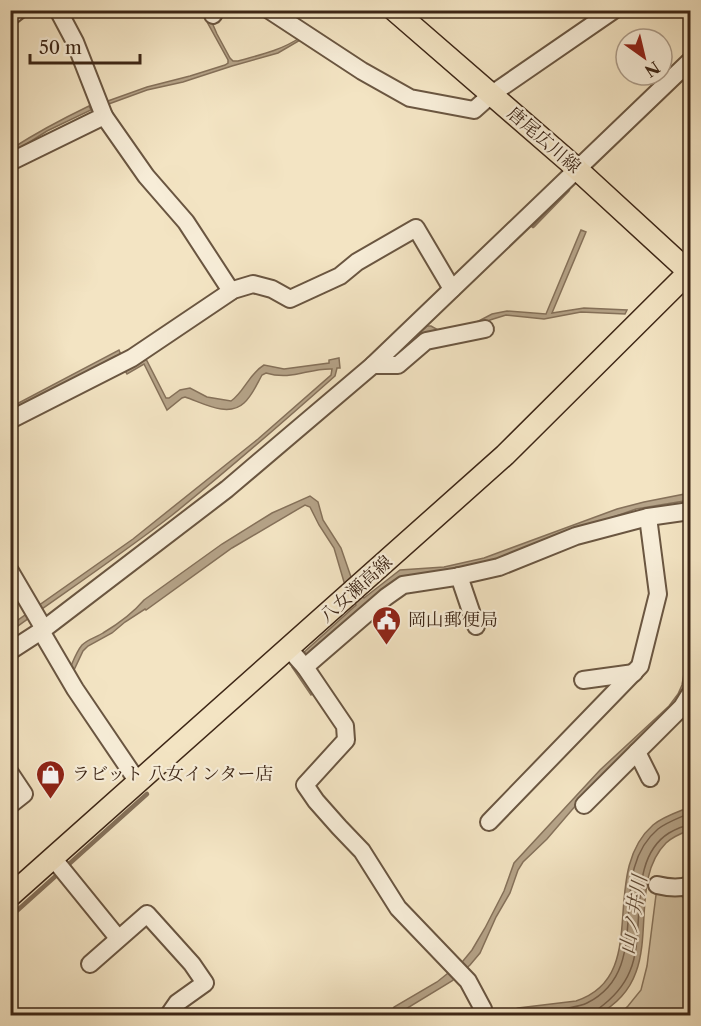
<svg xmlns="http://www.w3.org/2000/svg" width="701" height="1026" font-family="'Libre Caslon Text','Noto Serif JP',serif">
<style>
.green{fill:#d4c4a6;stroke:#88755e;stroke-width:1.5}
.water{fill:#b5a388;stroke:#85715a;stroke-width:1.5}
.lines{fill:none;stroke-linecap:round;stroke-linejoin:round}
.shore{stroke:#79644f;stroke-width:1.5}
.stream{stroke:#85715a;stroke-width:4.5}
.minor-casing{stroke:#6a5641;stroke-width:20}
.major-casing{stroke:#3d2616;stroke-width:24}
.minor{stroke:#f7edd8;stroke-width:16}
.major{stroke:#f3e4c3;stroke-width:21}
.labels{text-anchor:middle;stroke-width:4.5;stroke-linejoin:round;paint-order:stroke}
.street-label{font-size:18px;fill:#3d2616;stroke:#f7edd8}
.poi-label{font-size:18px;fill:#3d2616;stroke:#f7edd8;text-anchor:start}
.water-label{font-size:20px;font-style:italic;fill:#614c38;stroke:#f7edd8}
</style>
<rect width="100%" height="100%" fill="#f3e4c3"/>
<filter id="stains"><feTurbulence type="fractalNoise" baseFrequency=".00333" numOctaves="4"/><feColorMatrix values="0 0 0 0 .2 0 0 0 0 .09 0 0 0 0 .02 0 0 0 .5 -.17"/></filter>
<radialGradient id="worn" r=".72"><stop offset=".6" stop-color="#630" stop-opacity="0"/><stop offset="1" stop-color="#630" stop-opacity=".3"/></radialGradient>
<!-- green -->
<path class="green" d="M662 890 677 892 690 904V1015L618 1016 628 1006 641 990 647 966 656 895Z"/>
<!-- water -->
<g class="water">
<path d="M201 11H207L217 34 230 58 233 61H238C260 55 282 50 301 37L302 39 278 53 232 66 183 82 147 90 106 105 105 102 147 87 190 76 225 65 228 63V60Z"/>
<path d="M89 106 91 110 47 131 11 154V149C36 133 62 119 89 106Z"/>
<path d="M581 230 586 232 552 313 584 308 627 310 625 314 581 312 544 319 506 315 490 320 475 328 405 356 402 349 427 326H431L438 330 473 324 492 314 507 311 546 314Z"/>
<path d="M119 350 121 355 117 357 116 356 11 411V407Z"/>
<path d="M339 358 340 368H337L335 376C281 424 227 471 171 516 119 556 64 593 11 631V625L133 539 258 439 331 375 332 369C308 368 292 381 266 373L262 375C257 384 252 396 244 403 228 418 203 403 185 397L182 398 167 410 144 364 127 374 124 369 146 359 166 398H169L180 390 190 388 207 397 231 401C244 392 249 374 264 365L284 369 329 363V360Z"/>
<path d="M690 493V500L636 509 562 535 497 560 401 580 304 658 314 693 311 695 292 667 302 654 356 605 344 582 334 548 319 525 310 507 305 505 232 548 146 610 145 609 125 622 112 633 88 646 83 651 74 670 71 666C74 659 77 651 82 645 88 639 97 637 103 633 118 624 133 613 144 600L222 544 272 513 310 496 318 502 323 520 341 548 351 577 364 598 400 570 444 567 484 558 617 509 644 502Z"/>
<path d="M690 640C690 668 691 682 675 706L589 790 547 839 523 862 518 870 510 893 496 917 480 953 470 965 452 981 396 1015 388 1016 394 1007 437 982 463 961 472 950 485 928 504 891 514 863 600 770 669 706 678 694 682 685Z"/>
<path d="M690 807V830C682 833 672 837 666 843 634 875 651 932 636 972 629 992 616 1005 597 1015L476 1016 494 1011 513 1010 518 1008 576 1001C653 976 597 874 653 825 664 816 678 812 690 807Z"/>
</g>
<g class="lines">
<!-- shore -->
<g class="shore">
<path d="M514 1016 520 1014C536 1011 573 1010 587 1003 657 968 603 875 658 829 667 822 679 818 690 813"/>
<path d="M595 1016 598 1009C612 999 623 988 630 971 647 931 626 860 669 833 676 829 682 826 690 825"/>
</g>
<!-- stream -->
<g class="stream">
<path d="M533 226 568 190"/>
<path d="M689 305H690"/>
<path d="M69 864 147 794"/>
<path d="M10 917 59 873"/>
</g>
<defs>
<g id="minor">
<path d="M269 10 362 71 410 98 474 110 492 94 614 10"/>
<path d="M213 15 216 10"/>
<path d="M10 17 19 10"/>
<path d="M104 116 146 176 186 222 231 291"/>
<path d="M10 162 104 116 75 42 58 10"/>
<path d="M373 365H398L426 341 485 329"/>
<path d="M10 420 132 358 233 290 253 284 272 289 290 299 340 276 357 262 416 228 452 289"/>
<path d="M10 571 44 629"/>
<path d="M459 576 476 626"/>
<path d="M41 631 75 689 138 782"/>
<path d="M289 649 305 667 345 726 346 740 305 785 316 801 339 827 362 851 398 908 468 981 483 1009 485 1016"/>
<path d="M10 651 44 629 227 489 373 365 690 61"/>
<path d="M305 667 386 597 403 585 455 577 499 567 576 536 648 517 690 511"/>
<path d="M583 680 634 673"/>
<path d="M637 752 650 778"/>
<path d="M10 773 24 794 10 805"/>
<path d="M584 805 682 707 690 694"/>
<path d="M489 822 640 666 658 594 648 517"/>
<path d="M53 858 118 938"/>
<path d="M657 885C669 888 679 889 690 885"/>
<path d="M90 964 147 914 192 964 205 983 177 1003 168 1016"/>
</g>
<g id="major">
<path d="M394 10 567 160 690 273"/>
<path d="M10 896 505 455 690 271"/>
</g>
</defs>
<!-- minor casing -->
<use href="#minor" class="minor-casing"/>
<!-- major casing -->
<use href="#major" class="major-casing"/>
<!-- minor -->
<use href="#minor" class="minor"/>
<!-- major -->
<use href="#major" class="major"/>
</g>
<!-- icons -->
<defs>
<symbol id="civic-pin" viewBox="-11 -11 22 30"><path d="M0 17L-7.5 6A9.5 9.5 0 1 1 7.5 6Z" fill="#8f2418" stroke="#f7edd8"/><path d="M-.6-6.5H3V-4.5H.6V-3L4-1V1h2V6H-6V1h2V-1L-.6-3ZM-1.2 2.5V6h2.4V2.5Z" fill="#fff"/></symbol>
<symbol id="shop-pin" viewBox="-11 -11 22 30"><path d="M0 17L-7.5 6A9.5 9.5 0 1 1 7.5 6Z" fill="#8f2418" stroke="#f7edd8"/><path d="M-5-2.5h2.3a2.7 3.5 0 0 1 5.4 0H5L5.5 6h-11ZM-1.5-2.5h3a1.5 2.3 0 0 0-3 0Z" fill="#fff"/></symbol>
</defs>
<g fill-rule="evenodd">
<use href="#civic-pin" x="370" y="604" width="33" height="45"/>
<use href="#shop-pin" x="34" y="758" width="33" height="45"/>
</g>
<g class="labels">
<!-- street labels -->
<g class="street-label">
<text transform="translate(544 140) rotate(41)" y="6">唐尾広川線</text>
<text transform="translate(356 589) rotate(-42)" y="6">八女瀬高線</text>
</g>
<!-- poi labels -->
<g class="poi-label">
<text x="408" y="626">岡山郵便局</text>
<text x="72" y="780">ラビット 八女インター店</text>
</g>
<!-- water labels -->
<g class="water-label">
<text transform="translate(633 915) rotate(-80)" y="7">山ノ井川</text>
</g>
</g>
<!-- margin -->
<rect width="701" height="1026" fill="none" stroke="#f3e4c3" stroke-width="36"/>
<rect x="12" y="12" width="677" height="1002" fill="none" stroke="#3d2616" stroke-width="3"/>
<rect x="18" y="18" width="665" height="990" fill="none" stroke="#3d2616" stroke-width="1.5"/>
<!-- north arrow -->
<g transform="translate(644 57) rotate(146)"><circle r="28" fill="#f7edd8" stroke="#ad9d8a" stroke-width="1.5"/>
<path d="M0-4.5L10 22L0 15L-10 22Z" fill="#8f2418"/>
<text y="-9" font-size="16" font-weight="bold" text-anchor="middle" fill="#3d2616">N</text>
</g>
<!-- scale -->
<path d="M30 54v9h110v-9" fill="none" stroke="#3d2616" stroke-width="3"/>
<text x="39" y="54" font-size="18" fill="#3d2616" stroke="#f7edd8" stroke-width="4.5" paint-order="stroke">50 m</text>
<rect width="100%" height="100%" filter="url(#stains)"/>
<rect width="100%" height="100%" fill="url(#worn)"/>
</svg>
